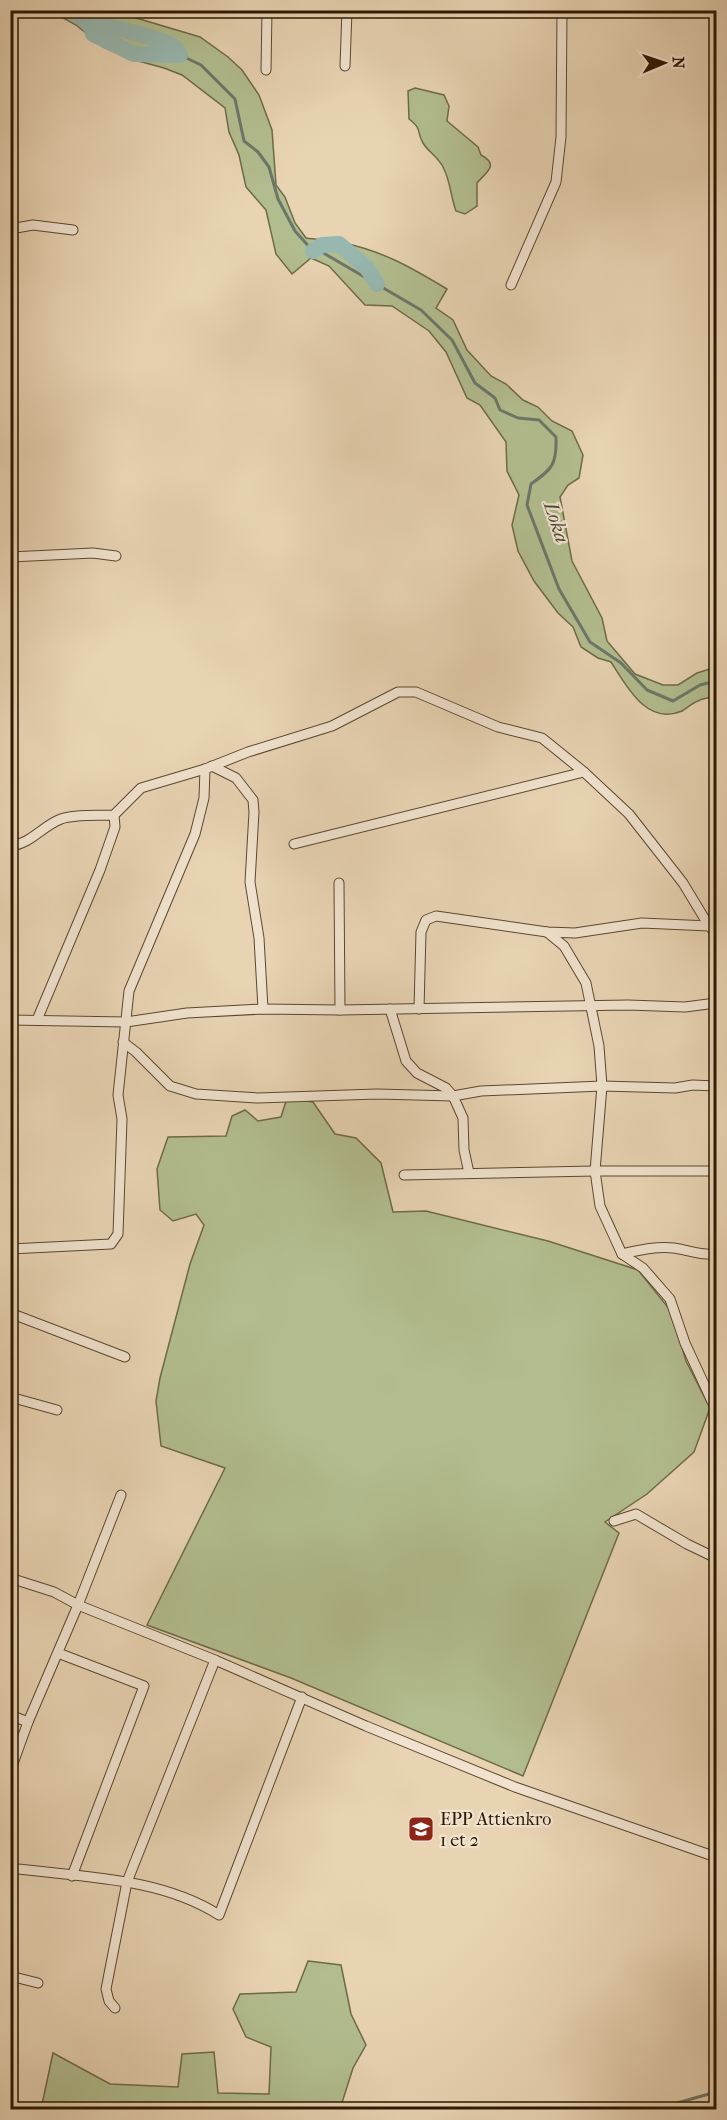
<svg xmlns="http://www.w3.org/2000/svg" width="727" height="2120" font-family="'IM FELL French Canon',serif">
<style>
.green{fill:#b2bd8f;stroke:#6e6a48;stroke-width:1.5}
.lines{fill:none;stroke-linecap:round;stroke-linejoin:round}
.stream{stroke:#6c7769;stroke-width:3}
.river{stroke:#97b7af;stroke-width:16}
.minor-casing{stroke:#5a472d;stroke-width:11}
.minor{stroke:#f0e2ce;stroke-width:9}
.labels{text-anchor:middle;stroke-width:4.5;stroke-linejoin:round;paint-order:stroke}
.poi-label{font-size:18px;fill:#2b1800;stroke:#f0e2ce;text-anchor:start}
.water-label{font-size:20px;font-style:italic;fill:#4b4835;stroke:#f0e2ce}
</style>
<rect width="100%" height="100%" fill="#e8d3b3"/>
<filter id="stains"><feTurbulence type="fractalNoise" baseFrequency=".00333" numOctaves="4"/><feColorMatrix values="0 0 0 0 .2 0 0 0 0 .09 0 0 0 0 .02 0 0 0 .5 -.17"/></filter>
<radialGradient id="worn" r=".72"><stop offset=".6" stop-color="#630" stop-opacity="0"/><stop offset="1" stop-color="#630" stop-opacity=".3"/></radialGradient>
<!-- green -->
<g class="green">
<path d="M51 11H121L133 17 200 37 228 57 242 70 259 95 272 130 276 185 285 197 295 223 306 238C318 240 331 240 344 243 385 252 412 268 447 289L436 308 453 320 467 350 491 376 506 384 523 400 538 407 552 421 572 431 583 455 579 478 568 485 560 497 572 561 602 618 607 641 635 674 663 685H678L697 673 716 667V696C711 698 703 698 698 701 692 703 687 708 682 711 647 726 627 687 611 662L598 658 581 647 573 627 558 613 534 581 518 551 512 525 519 495 507 471 506 442 480 405 467 398 446 352 429 331 392 306 365 305 329 266 311 258 292 274 276 254 266 210 246 187 239 155 229 132 225 108 182 75 164 68 131 59 103 47 76 25Z"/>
<path d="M415 88 444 95 449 106 447 121 478 147 481 155C500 165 486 172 477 183V206L465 214 456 211C451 197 450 181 444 169 439 157 429 153 423 143 416 131 423 130 409 119L408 91Z"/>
<path d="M287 1098 313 1102 335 1134 356 1138 381 1163 393 1212 426 1211 548 1241 638 1270 671 1311 686 1361 710 1408 694 1452 647 1494 605 1522 619 1533 523 1776 291 1678 147 1625 225 1468 161 1446 156 1401 160 1378 190 1264 204 1225 196 1214 173 1221 160 1210 157 1169 168 1137 226 1136 232 1116 245 1110 258 1121 281 1117Z"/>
<path d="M308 1961 341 1965 351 2014 366 2045 353 2068 340 2109H41L53 2053 110 2084 178 2087 182 2054 214 2052 218 2093 269 2094 271 2047 246 2037 233 2009 240 1994 296 1992Z"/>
</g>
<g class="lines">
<!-- stream -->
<g class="stream">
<path d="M180 55 201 65 235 99 244 141 258 152 269 167 278 199 295 231 313 251H320L421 310 452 340 475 383 495 398 500 410 518 418 539 420 556 437C557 465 552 469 531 484L527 505 559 589 590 642 621 663 647 690 673 701 700 685 716 681"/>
<path d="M666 2110 677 2103 716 2092"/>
</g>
<!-- river -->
<g class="river">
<path d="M72 10 90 25 93 34 134 54 180 55"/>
<path d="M90 25C99 22 166 40 174 47 177 49 178 52 180 55"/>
<path d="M313 251 322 245 339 244 367 268 377 284"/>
</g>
<defs>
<g id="minor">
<path d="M345 66 347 10"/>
<path d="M266 70 267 10"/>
<path d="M10 229 33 225 73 230"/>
<path d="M511 285 556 182 561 137 562 10"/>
<path d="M10 557 93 553 116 556"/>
<path d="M212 766 236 778 253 800 254 812 250 882 259 938 263 1009"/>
<path d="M294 844 584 772"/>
<path d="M10 846C31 844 42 826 61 819 76 814 98 816 114 815L141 788 205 769 248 752 332 726 398 692H416L498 727 542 738 584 772 629 814 683 883 709 926"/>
<path d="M339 883 340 1010"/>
<path d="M547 932 564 946 586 983 599 1046 602 1086 595 1171 600 1206 622 1254 643 1268 670 1299 685 1343 716 1410"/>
<path d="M390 1009 406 1061 417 1073 446 1088 453 1096 463 1118 464 1150 469 1173"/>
<path d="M419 1009 421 932 426 920 436 916 547 932 575 933 642 923 709 926 716 933"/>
<path d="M10 1020 126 1022 187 1013 263 1009 340 1010 628 1005 685 1007 716 1003"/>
<path d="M37 1020 100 870 115 827 114 815"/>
<path d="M123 1042 136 1052 170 1086 196 1094 258 1098 377 1094 453 1096 481 1091 602 1086 675 1088 693 1085 716 1086"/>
<path d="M404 1175 595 1171H716"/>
<path d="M10 1249 111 1244 118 1234 122 1119 118 1095 129 991 195 834 204 798 205 769"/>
<path d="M622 1254C640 1250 656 1246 674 1248 688 1250 702 1256 716 1254"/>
<path d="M10 1313 125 1357"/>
<path d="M10 1397 57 1410"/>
<path d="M614 1521 636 1514 687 1544 716 1558"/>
<path d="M10 1578 54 1592 78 1605 215 1660 366 1726 515 1787 716 1857"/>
<path d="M58 1653 144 1686 72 1876"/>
<path d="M10 1715 28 1722"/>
<path d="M10 1772 28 1722 78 1605 121 1495"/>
<path d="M10 1868C79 1877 160 1877 219 1915L302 1697"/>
<path d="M10 1976 38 1983"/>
<path d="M115 2008 109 2001 106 1989 127 1882 215 1660"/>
</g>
</defs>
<!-- minor casing -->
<use href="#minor" class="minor-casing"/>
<!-- minor -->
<use href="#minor" class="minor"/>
</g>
<!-- icons -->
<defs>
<symbol id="school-square" viewBox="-11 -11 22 22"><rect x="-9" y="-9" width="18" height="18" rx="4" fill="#8f2418" stroke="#f0e2ce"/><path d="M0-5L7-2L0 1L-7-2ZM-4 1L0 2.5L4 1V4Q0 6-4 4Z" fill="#fff"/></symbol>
</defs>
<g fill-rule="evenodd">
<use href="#school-square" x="406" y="1814" width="30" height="30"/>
</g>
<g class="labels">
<!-- poi labels -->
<g class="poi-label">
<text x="440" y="1825">EPP Attienkro<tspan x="440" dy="21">1 et 2</tspan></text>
</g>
<!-- water labels -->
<g class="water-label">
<text transform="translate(557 522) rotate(72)" y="7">Loka</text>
</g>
</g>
<!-- margin -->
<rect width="727" height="2120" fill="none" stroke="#e8d3b3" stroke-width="36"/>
<rect x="12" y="12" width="703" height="2096" fill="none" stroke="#2b1800" stroke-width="3"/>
<rect x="18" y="18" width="691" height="2084" fill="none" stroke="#2b1800" stroke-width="1.5"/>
<!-- north arrow -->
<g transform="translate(664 63) rotate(88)" stroke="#f0e2ce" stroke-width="4.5" paint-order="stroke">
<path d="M0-4.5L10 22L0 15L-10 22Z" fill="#2b1800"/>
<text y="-9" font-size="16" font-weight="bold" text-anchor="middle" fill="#2b1800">N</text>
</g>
<rect width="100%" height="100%" filter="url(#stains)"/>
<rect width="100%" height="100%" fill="url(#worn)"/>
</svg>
